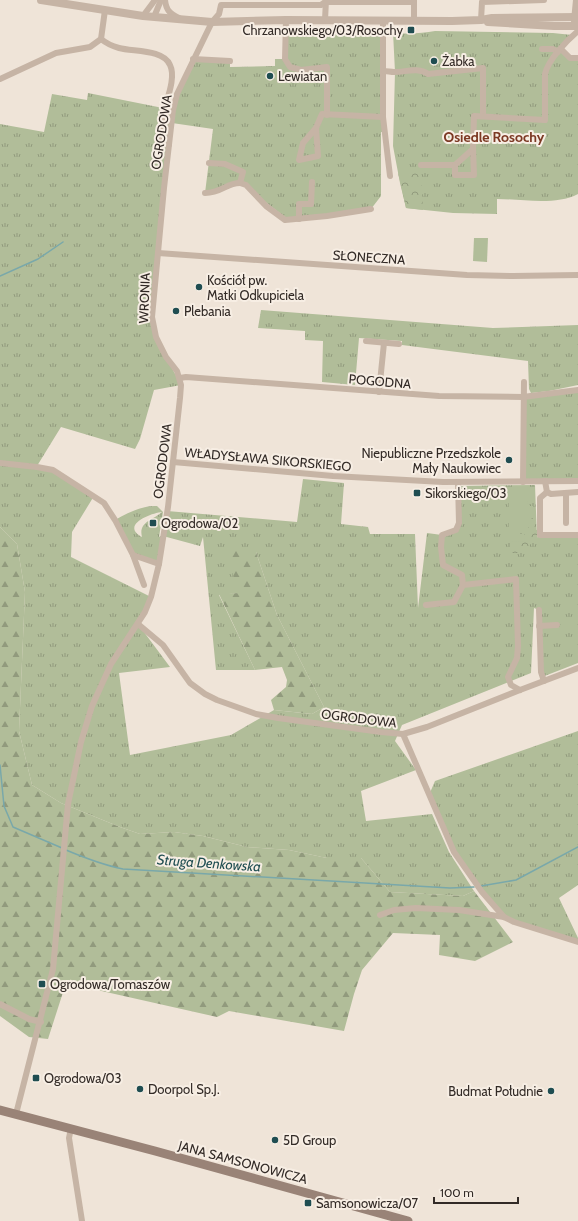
<svg xmlns="http://www.w3.org/2000/svg" width="578" height="1221" font-family="Cabin,sans-serif">
<style>
.grass{fill:url(#grass-tufts);fill-rule:evenodd}
.forest{fill:url(#forest-firs)}
.park{fill:url(#park-crowns)}
.pitch{fill:#b1bd99}
.lines{fill:none;stroke-linecap:round;stroke-linejoin:round}
.stream{stroke:#79a8aa;stroke-width:1.5}
.minor{stroke:#c6b4a5;stroke-width:6}
.tertiary{stroke:#c6b4a5;stroke-width:8}
.secondary{stroke:#998377;stroke-width:9}
.poi-dot{fill:#1f4d51;stroke:#f7eee4;stroke-width:1.5}
.labels{text-anchor:middle;stroke-width:4;stroke-linejoin:round;paint-order:stroke}
.poi-label{font-size:13px;fill:#322a26;stroke:#f7eee4;text-anchor:start}
.street-label{font-size:13px;fill:#322a26;stroke:#f7eee4}
.neighbourhood-label{font-size:14px;font-weight:bold;fill:#7c3924;stroke:#f7eee4}
.water-label{font-size:14px;font-style:italic;fill:#1f4d51;stroke:#f7eee4}
</style>
<defs>
<pattern id="grass-tufts" width="24" height="20" patternUnits="userSpaceOnUse"><rect width="24" height="20" fill="#b1bd99"/><path d="M3 7l-1-3M5 7V3M7 7l1-3M15 17l-1-3M17 17v-4M19 17l1-3" fill="none" stroke="#919a7d"/></pattern>
<pattern id="forest-firs" width="22" height="20" patternUnits="userSpaceOnUse"><rect width="22" height="20" fill="#b1bd99"/><path d="M5 1l3.5 6h-7zM16 11l3.5 6h-7z" fill="#919a7d"/></pattern>
<pattern id="park-crowns" width="20" height="18" patternUnits="userSpaceOnUse"><rect width="20" height="18" fill="#b1bd99"/><path d="M2 6a3 3 0 1 1 6 0M12 15a3 3 0 1 1 6 0" fill="none" stroke="#919a7d"/></pattern>
</defs>
<rect width="100%" height="100%" fill="#efe4d8"/>
<!-- grass -->
<g class="grass">
<path d="M303 31H383L385 132H381V196L371 209 289 220 240 183 205 193 213 129 172 123 153 322 166 357 181 385 154 390 140 439 135 449 61 427 37 466 53 470 94 496 72 532 71 557 151 597 138 624 170 667 119 673 130 755 231 735 274 710 312 714 324 707 277 615 256 552 239 593 219 595 255 670H216L203 537 200 546 163 536 159 564 133 555 115 520C128 513 142 505 157 506L163 512 159 537 163 535 167 511 297 522 303 479 344 483 341 524 368 527 370 534H415L418 608 427 533 442 535 456 530 458 486 535 485 537 538 539 529 540 535H578V663L542 677 539 610 534 608 531 673 402 725 395 741 416 770 361 791 366 821 432 814 449 852 474 891 463 896 390 892 361 858H327L289 850 247 847 203 836 174 832 140 834 120 827 61 803 32 785 19 731 25 592 17 544 0 527V124L44 132 52 94 87 100 88 93 173 110 193 59 230 61V67L275 66V59H285L286 32ZM162 512C153 520 138 522 142 537 120 525 151 513 162 512Z"/>
<path d="M435 31 553 33 572 35 561 49 567 55 578 58V194C555 206 522 199 497 199V214L453 213 406 208 400 183 393 146 395 72 393 32C406 35 422 33 435 31Z"/>
<path d="M261 310 493 328 578 325V385L549 391 531 393 529 389 528 361 402 345V341L359 338 355 385 322 382 323 341 305 340V331L258 328Z"/>
<path d="M578 390V481L523 482V397Z"/>
<path d="M578 731V885L559 898 578 938V942L504 917 454 852 429 795 435 781Z"/>
</g>
<!-- forest -->
<g class="forest">
<path d="M0 527 17 544 25 592 19 731 32 785 61 803 120 827 140 834 174 832 203 836 247 847 289 850 327 858H361L390 892 463 896 474 891 513 942 475 961 439 955 440 935 393 933 362 970 354 994 344 1031 229 1011 217 1017 66 983 48 1039 29 1037 0 1016Z"/>
<path d="M225 549 256 552 277 615 324 707 312 714 274 710 271 700 286 687 287 680 282 667 255 670 219 594 239 593Z"/>
</g>
<!-- park -->
<g class="park">
<path d="M398 172H421L423 210 406 208Z"/>
<path d="M528 518H534V530H537V543H530V553H510V542H526V533L528 532Z"/>
</g>
<!-- pitch -->
<g class="pitch">
<path d="M474 238H488L487 262 473 261Z"/>
<path d="M509 489H527V493H533V503L528 504 527 501V506H533V517H527V530H509Z"/>
<path d="M510 534H524L525 541 510 542Z"/>
</g>
<g class="lines">
<!-- stream -->
<g class="stream">
<path d="M0 276 38 259 63 242"/>
<path d="M0 765 4 806 13 827 62 848"/>
<path d="M66 850C85 858 103 865 123 869L450 888 474 887"/>
<path d="M481 886 516 880 578 847"/>
</g>
<!-- minor -->
<g class="minor">
<path d="M165 0C166 10 170 14 179 18"/>
<path d="M143 16 155 0"/>
<path d="M154 17 161 0"/>
<path d="M286 20 285 59 290 67 301 70 327 67V115"/>
<path d="M325 20 326 0"/>
<path d="M481 20 482 2 544 0"/>
<path d="M383 21V117L390 176"/>
<path d="M414 21V0"/>
<path d="M101 39C107 44 112 46 119 48 133 52 163 49 170 65 180 85 150 127 164 144L169 145"/>
<path d="M542 49H553L558 52"/>
<path d="M561 49 570 58H578"/>
<path d="M193 59 230 61"/>
<path d="M384 71C387 71 391 72 394 72 406 72 418 67 428 74L483 68V116"/>
<path d="M0 79 56 53 90 47 101 39 105 10"/>
<path d="M316 128 318 156 299 160 303 143 316 128 322 114 383 117"/>
<path d="M209 163 225 164 243 172 240 183 246 185 266 206 285 220 327 216 371 209"/>
<path d="M421 165H455L473 149 474 116 545 120V74C548 60 567 40 578 31"/>
<path d="M455 165V175H474L473 149"/>
<path d="M205 193C222 193 226 183 240 183"/>
<path d="M299 219V204H311L312 182"/>
<path d="M158 253 467 275 513 276 578 275"/>
<path d="M366 341 399 344"/>
<path d="M180 378 186 377 439 396 523 397 578 390"/>
<path d="M379 392 384 343"/>
<path d="M173 462 333 476 443 482 578 481"/>
<path d="M0 463 37 467 53 470 104 503 115 520 133 555 159 564"/>
<path d="M545 481 547 492 551 494 578 492"/>
<path d="M523 482 524 382"/>
<path d="M547 492 540 498V535H578"/>
<path d="M566 493V523"/>
<path d="M133 555 144 585"/>
<path d="M463 585 516 579 518 646 517 658 508 677 511 685 520 690"/>
<path d="M426 605 454 602 463 585 462 575 443 565 441 547 442 535 456 530 459 523 458 482"/>
<path d="M539 610 541 672 544 681"/>
<path d="M138 624 163 645 190 683 205 694 217 700 256 714 278 718 381 732 403 734 427 727 520 690 578 668"/>
<path d="M539 626 557 625"/>
<path d="M403 734 454 852 482 892 504 917"/>
<path d="M380 915 394 910 416 908 459 910 504 917 514 922 578 942"/>
<path d="M0 1004 29 1019 41 1022"/>
<path d="M16 1114 53 969 68 804 81 742 92 706 111 664 145 612 151 597 159 564 168 507 180 398 181 385 177 371 166 357 156 337 152 317 164 188 173 110 177 94 212 22 219 14 221 5H321L325 2H414"/>
<path d="M71 1128 69 1138 82 1221"/>
</g>
<!-- tertiary -->
<g class="tertiary">
<path d="M41 0 143 16 212 22 286 20 452 21 481 20 492 18 578 17"/>
<path d="M575 21 577 0"/>
<path d="M488 22 554 26H578"/>
</g>
<!-- secondary -->
<path class="secondary" d="M0 1110 155 1151 408 1221"/>
</g>
<!-- markers -->
<g class="poi-dot">
<rect x="407" y="26" width="8" height="8" rx="2"/>
<circle cx="434" cy="61" r="4"/>
<circle cx="270" cy="76" r="4"/>
<circle cx="199" cy="287" r="4"/>
<circle cx="176" cy="311" r="4"/>
<circle cx="509" cy="460" r="4"/>
<rect x="413" y="489" width="8" height="8" rx="2"/>
<rect x="149" y="519" width="8" height="8" rx="2"/>
<rect x="38" y="980" width="8" height="8" rx="2"/>
<rect x="32" y="1074" width="8" height="8" rx="2"/>
<circle cx="140" cy="1089" r="4"/>
<circle cx="551" cy="1091" r="4"/>
<circle cx="275" cy="1140" r="4"/>
<rect x="304" y="1199" width="8" height="8" rx="2"/>
</g>
<g class="labels">
<!-- poi labels -->
<g class="poi-label">
<text x="403" y="35" text-anchor="end">Chrzanowskiego/03/Rosochy</text>
<text x="442" y="66">Żabka</text>
<text x="278" y="81">Lewiatan</text>
<text x="207" y="285">Kościół pw.<tspan x="207" dy="15">Matki Odkupiciela</tspan></text>
<text x="184" y="316">Plebania</text>
<text x="501" y="458" text-anchor="end">Niepubliczne Przedszkole<tspan x="501" dy="15">Mały Naukowiec</tspan></text>
<text x="425" y="498">Sikorskiego/03</text>
<text x="161" y="528">Ogrodowa/02</text>
<text x="50" y="989">Ogrodowa/Tomaszów</text>
<text x="44" y="1083">Ogrodowa/03</text>
<text x="148" y="1094">Doorpol Sp.J.</text>
<text x="543" y="1096" text-anchor="end">Budmat Południe</text>
<text x="283" y="1145">5D Group</text>
<text x="316" y="1208">Samsonowicza/07</text>
</g>
<!-- street labels -->
<g class="street-label">
<text transform="translate(161 132) rotate(-81)" y="5">OGRODOWA</text>
<text transform="translate(369 257) rotate(4)" y="5">SŁONECZNA</text>
<text transform="translate(144 298) rotate(-88)" y="5">WRONIA</text>
<text transform="translate(380 381) rotate(5)" y="5">POGODNA</text>
<text transform="translate(268 459) rotate(5)" y="5">WŁADYSŁAWA SIKORSKIEGO</text>
<text transform="translate(162 461) rotate(-83)" y="5">OGRODOWA</text>
<text transform="translate(359 718) rotate(7)" y="5">OGRODOWA</text>
<text transform="translate(243 1162) rotate(15)" y="5">JANA SAMSONOWICZA</text>
</g>
<!-- neighbourhood labels -->
<g class="neighbourhood-label">
<text x="494" y="142">Osiedle Rosochy</text>
</g>
<!-- water labels -->
<g class="water-label">
<text transform="translate(209 863) rotate(4)" y="5">Struga Denkowska</text>
</g>
</g>
<!-- scale -->
<path d="M434 1197v6h84v-6" fill="none" stroke="#322a26" stroke-width="2"/>
<text x="440" y="1197" font-size="12" fill="#322a26" stroke="#f7eee4" stroke-width="3" paint-order="stroke">100 m</text>
</svg>
